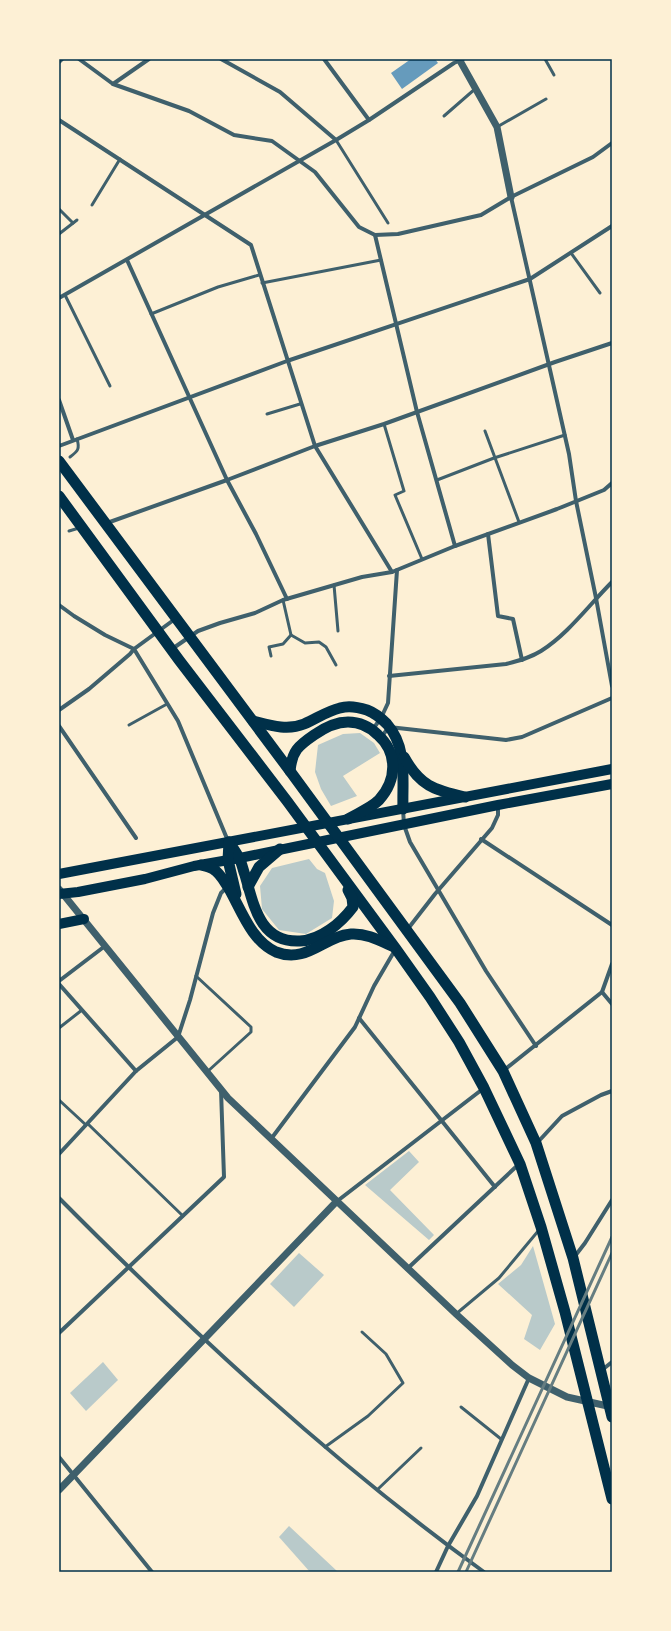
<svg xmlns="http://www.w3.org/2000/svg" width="671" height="1631" font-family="Roboto,sans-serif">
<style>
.green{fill:#b9caca}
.water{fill:#669bbc}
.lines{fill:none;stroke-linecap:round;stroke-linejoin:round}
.service{stroke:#3f606c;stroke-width:3}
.minor{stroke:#3f606c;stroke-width:4}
.tertiary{stroke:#3f606c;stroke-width:7}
.primary{stroke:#003049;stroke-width:10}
.trunk{stroke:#003049;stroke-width:11}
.rail{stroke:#657d81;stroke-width:3}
.neatline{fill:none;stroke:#003049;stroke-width:1.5}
</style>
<rect width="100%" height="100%" fill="#fdf0d5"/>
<!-- green -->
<g class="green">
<path d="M360 733 374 743 380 753 343 776 357 796 331 806 321 789 315 772 318 745 343 734Z"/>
<path d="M309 859 317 869 325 873 334 901 332 918 306 934 279 930 262 909 260 886 272 868Z"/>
<path d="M409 1151 419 1162 390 1190 434 1235 429 1240 365 1185Z"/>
<path d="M533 1246 555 1324 540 1350 524 1339 532 1315 498 1284 521 1265Z"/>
<path d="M299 1253 324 1275 294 1307 270 1284Z"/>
<path d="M103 1362 118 1380 86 1411 70 1393Z"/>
<path d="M289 1526 338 1572H310L279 1537Z"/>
</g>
<!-- water -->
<path class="water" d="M411 59H435L438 63 402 89 391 73Z"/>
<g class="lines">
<!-- service -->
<g class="service">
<path d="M545 59 554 75"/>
<path d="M444 116 475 89"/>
<path d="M497 127 546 99"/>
<path d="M336 140 388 223"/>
<path d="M92 205 120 159"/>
<path d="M59 209 73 223"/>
<path d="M59 234 77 220"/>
<path d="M571 253 600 293"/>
<path d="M262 283 381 260"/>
<path d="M65 295 110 386"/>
<path d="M151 314 218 287 259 275"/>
<path d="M267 414 300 404"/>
<path d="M384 424 404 491 395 495 422 559"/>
<path d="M485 431 519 522"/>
<path d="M70 457C78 451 80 449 77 439"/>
<path d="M437 480 494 458 565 435"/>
<path d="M69 531 79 528"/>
<path d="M334 585 338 631"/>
<path d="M283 600 291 635"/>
<path d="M271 656 269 647 283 644 291 635 305 643 319 642 326 647 336 665"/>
<path d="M129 725 167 704"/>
<path d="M196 976 251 1027V1032L207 1072"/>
<path d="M59 1028 82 1010"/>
<path d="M59 1100 86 1125"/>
<path d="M88 1124 183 1216"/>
<path d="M456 1314 499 1278 539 1230"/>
<path d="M461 1407 501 1439"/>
<path d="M325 1447 368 1416 403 1383 386 1354 362 1332"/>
<path d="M378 1489 421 1448"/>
</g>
<!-- minor -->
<g class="minor">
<path d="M79 59 113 84 189 111 234 135 272 141 315 172 359 227 375 235 398 234 481 215 511 197 593 157 612 143"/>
<path d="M221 59 280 92 336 140"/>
<path d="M324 59 369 120"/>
<path d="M59 62 62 59"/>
<path d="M113 84 149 59"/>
<path d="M59 120 251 245 315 446 392 572"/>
<path d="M511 197 569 454 576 501 596 598 612 686"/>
<path d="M375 235 417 412 455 546"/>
<path d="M127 260 227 480 256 534 287 599"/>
<path d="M59 298 336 140 369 120 454 63 463 59"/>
<path d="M59 400 73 440"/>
<path d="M59 446 287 361 530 279 612 226"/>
<path d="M107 523 227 480 315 446 384 424 555 362 612 343"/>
<path d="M488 534 498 616 513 619 522 660"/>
<path d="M59 605 74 616 105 635 134 649 178 721 228 841"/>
<path d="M172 649 198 631 220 623 255 613 283 600 362 577 392 572 455 546 557 509 604 490 612 483"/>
<path d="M389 676 506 664C518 661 530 658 541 651 568 634 589 605 612 582"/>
<path d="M59 710 89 689 130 654 134 649 175 619"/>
<path d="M59 726 136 838"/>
<path d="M373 729 381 718 388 703 397 570"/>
<path d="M382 736 389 727 506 740 522 737 612 698"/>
<path d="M403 809 404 825 410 842 486 971 536 1046"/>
<path d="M481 839 612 925"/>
<path d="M407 930 435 894 492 828 498 815V805"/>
<path d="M59 981 105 946"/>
<path d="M59 984 136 1071"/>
<path d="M602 992 612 1004"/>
<path d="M359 1018 495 1187"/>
<path d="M503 1071 602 992 612 964"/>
<path d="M271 1139 355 1027 374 986 395 950"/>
<path d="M537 1143 562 1116 601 1095 612 1091"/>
<path d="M59 1154 136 1071 178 1037 190 1000 213 913 221 893 227 887"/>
<path d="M59 1198C192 1332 331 1461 484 1572"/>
<path d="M336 1202 484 1088"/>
<path d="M575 1256 585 1243 612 1200"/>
<path d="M407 1269 519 1164"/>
<path d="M59 1333 224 1177 221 1090"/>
<path d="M602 1370 612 1362"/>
<path d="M59 1457 152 1572"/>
<path d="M436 1572 448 1546 477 1496 529 1378"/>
</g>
<!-- tertiary -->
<g class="tertiary">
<path d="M459 59 497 127 511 197"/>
<path d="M59 889 228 1098 456 1314 512 1365 529 1378 567 1397 612 1407"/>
<path d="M59 1490 336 1202"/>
</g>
<!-- primary -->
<g class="primary">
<path d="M59 874 612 769"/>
<path d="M59 894 78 892 145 879 194 866 240 858 498 805 612 784"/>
<path d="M59 924 84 919"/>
</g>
<!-- trunk -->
<g class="trunk">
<path d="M59 461 290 771 460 1003 503 1071 536 1143 573 1258 612 1417"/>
<path d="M59 496 179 660 287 801 396 949 430 997 459 1042 484 1088 520 1164 541 1227 565 1312 612 1499"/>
<path d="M253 721C269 725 287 731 304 724 316 719 327 711 340 708 349 705 358 707 367 710 375 713 381 718 387 724 408 748 402 779 403 809"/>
<path d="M404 757C420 786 434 790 465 797"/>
<path d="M290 771C292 751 298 746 314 735 324 728 336 722 348 722 359 722 370 727 378 735 398 753 397 780 379 800 371 808 358 813 348 819"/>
<path d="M229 842C232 847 236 852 239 858 242 863 243 870 245 875 254 906 260 943 300 941 321 940 341 923 353 907L352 898 348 890"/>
<path d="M229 842 228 860 236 894"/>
<path d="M201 865C205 866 210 867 213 869 220 873 224 881 228 887 241 909 251 941 276 952 307 964 324 936 351 934 366 933 379 940 392 946"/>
<path d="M248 887 259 867 280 849"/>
</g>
<!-- rail -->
<g class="rail">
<path d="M458 1572 612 1237"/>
<path d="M466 1572 612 1253"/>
</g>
</g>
<!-- border -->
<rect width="671" height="1631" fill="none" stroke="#fdf0d5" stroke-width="120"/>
<rect x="60" y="60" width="551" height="1511" class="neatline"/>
</svg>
